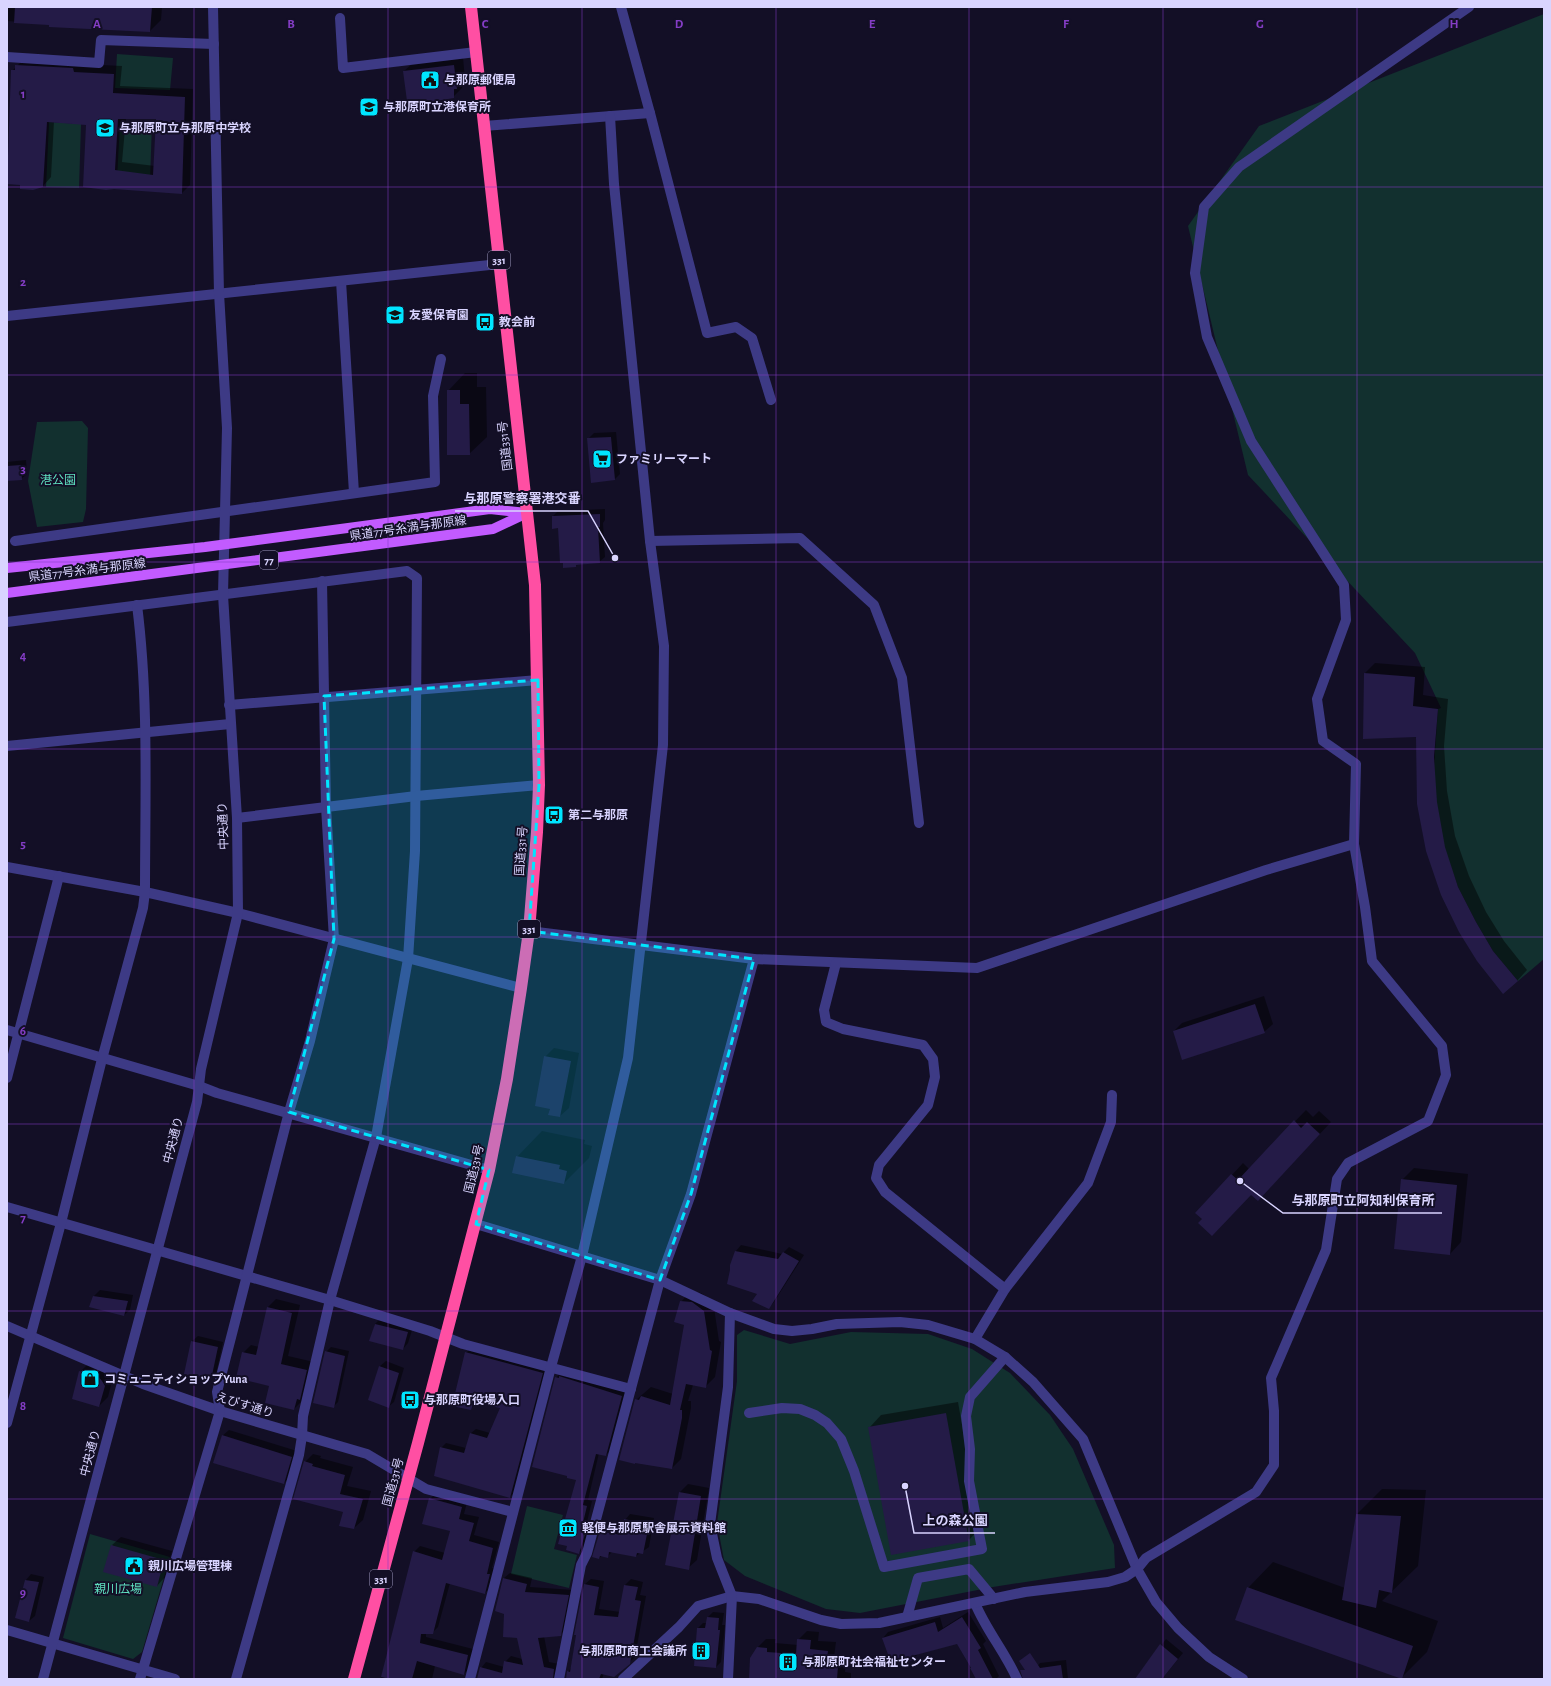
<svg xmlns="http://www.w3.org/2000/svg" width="1551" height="1686" font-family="'Alegreya Sans','Noto Sans JP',sans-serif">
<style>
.green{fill:#12302f}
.shadow{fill:#0007;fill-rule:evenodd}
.building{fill:#241b47;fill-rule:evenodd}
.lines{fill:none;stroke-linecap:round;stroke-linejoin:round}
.minor{stroke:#3d3a85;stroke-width:10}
.major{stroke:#c25bff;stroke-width:10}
.highway{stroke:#ff4fa3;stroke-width:12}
.marked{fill:#00e5ff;fill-opacity:0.2;stroke:#00e5ff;stroke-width:3;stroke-dasharray:8 5;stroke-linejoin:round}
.grid{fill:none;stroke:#843dc5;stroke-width:1;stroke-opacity:0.55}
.labels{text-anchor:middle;stroke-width:4;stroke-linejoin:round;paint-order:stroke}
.shield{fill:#130f26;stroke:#9e99be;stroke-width:1}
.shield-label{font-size:11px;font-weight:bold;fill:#d9d4ff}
.poi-label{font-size:12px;font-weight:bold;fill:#d9d4ff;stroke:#130f26;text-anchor:start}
.street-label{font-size:12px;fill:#d9d4ff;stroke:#130f26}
.park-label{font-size:12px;fill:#5fe0c0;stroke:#130f26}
.grid-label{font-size:13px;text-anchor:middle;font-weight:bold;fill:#843dc5;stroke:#130f26;stroke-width:4;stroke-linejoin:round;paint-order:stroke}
.leader{fill:none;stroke:#d9d4ff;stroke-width:1.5}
.callout-dot{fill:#d9d4ff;stroke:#130f26;stroke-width:1.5}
.callout-label{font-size:13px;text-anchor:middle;font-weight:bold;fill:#d9d4ff;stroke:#130f26;stroke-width:4;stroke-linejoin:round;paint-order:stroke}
</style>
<rect width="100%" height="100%" fill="#130f26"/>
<!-- green -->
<g class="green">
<path d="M1544 14V959L1518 981 1493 951 1476 922 1458 887 1431 811 1438 709 1441 708 1415 653 1248 475 1188 226 1259 126Z"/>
<path d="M117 54 173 58 170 90 115 88Z"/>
<path d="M49 122 81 124 79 188 46 187Z"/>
<path d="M120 122 152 123 150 181 117 179Z"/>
<path d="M82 421 88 428 86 509 83 522 37 527 28 481 37 422Z"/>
<path d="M744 1330 790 1344 851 1332 928 1334 972 1349 1010 1373 1050 1415 1073 1449 1114 1545 1115 1568 993 1587 860 1613 826 1609 745 1576 724 1560 717 1523 737 1381V1335Z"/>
<path d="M527 1506 563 1515 554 1549 577 1555 569 1588 511 1574Z"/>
<path d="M90 1534 170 1557 142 1652 133 1659 63 1638Z"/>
</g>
<!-- shadow -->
<g class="shadow">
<path d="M7 7H162L161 20 150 31 7 21Z"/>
<path d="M463 57 465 80 463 82 462 88 453 97 404 71 413 63Z"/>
<path d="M25 58 82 64 122 66 120 86 193 89 190 185 182 193 113 188 87 124 54 121 51 177 43 186 7 183 12 71ZM126 118H157L155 166 122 162Z"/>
<path d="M465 373H477V387H486L487 437 469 454 448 391Z"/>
<path d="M616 432 620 474 615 479 588 439 594 433Z"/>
<path d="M26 460 27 474 21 479 7 480V462Z"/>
<path d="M605 509V520L603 523 605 557 599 562 564 567 559 527 553 516 558 511Z"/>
<path d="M1375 663 1425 667 1423 695 1448 699 1444 746 1447 791 1455 836 1469 876 1486 912 1504 941 1527 970 1517 981 1460 931 1417 736 1365 673Z"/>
<path d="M1264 996 1273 1024 1264 1032 1174 1031 1182 1023Z"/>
<path d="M554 1048 579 1053 569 1108 560 1116 545 1057Z"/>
<path d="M1306 1110 1313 1117 1319 1111 1331 1122 1258 1200 1232 1175 1243 1163 1249 1169Z"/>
<path d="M542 1131 585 1140 584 1144 592 1146 589 1158 564 1183 517 1157Z"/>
<path d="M1414 1168 1468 1174 1461 1242 1450 1254 1402 1180Z"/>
<path d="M741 1245 782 1254 789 1247 804 1255 774 1302 769 1308 758 1293 731 1270V1265L736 1251Z"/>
<path d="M100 1290 133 1295 130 1310 124 1315 91 1306 94 1296Z"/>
<path d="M690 1292 701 1293 713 1301 719 1341 721 1342 715 1377 705 1387 693 1385 688 1401H691V1408L681 1459 672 1468 636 1400 651 1387 673 1394 685 1324 681 1302Z"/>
<path d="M276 1299 300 1305 288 1356 314 1362 302 1401 294 1409 270 1385 243 1353 251 1345 259 1347 268 1307Z"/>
<path d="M381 1318 413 1327 408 1343 403 1349 371 1340 375 1324Z"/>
<path d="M198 1336 223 1342 216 1374 210 1379 192 1341Z"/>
<path d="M331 1347 349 1351 338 1402 333 1407 326 1352Z"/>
<path d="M471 1348 547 1369 515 1492 510 1497 441 1448 446 1443 466 1448 471 1433 476 1429 490 1433 502 1408 477 1401 471 1409 466 1353Z"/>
<path d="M386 1361 404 1368 394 1402 388 1407 369 1399 380 1366Z"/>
<path d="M89 1363 113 1377 108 1397 99 1406 80 1372Z"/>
<path d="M561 1372 627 1390 611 1450 606 1455 599 1453 588 1500 592 1501 587 1522 592 1523 584 1547 579 1553 577 1480 556 1378Z"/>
<path d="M958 1402 980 1528 969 1540 870 1427 881 1415Z"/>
<path d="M229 1430 297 1451 290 1477 284 1483 222 1436Z"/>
<path d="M313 1454 321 1456 320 1458 353 1467 347 1486 371 1491 363 1520 354 1528 344 1511 305 1462Z"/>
<path d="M688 1484 709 1488 697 1560 688 1568 680 1492Z"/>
<path d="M1382 1489 1426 1490 1418 1566 1382 1601 1438 1621 1427 1652 1401 1678 1248 1588 1273 1562 1345 1588 1356 1515Z"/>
<path d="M436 1493 467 1502 464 1514 479 1517 474 1535 499 1542 492 1568 496 1569 491 1587 485 1593 450 1583 438 1627 432 1633H426V1637L473 1649 470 1668 464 1674 435 1666 432 1679H381L414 1552 420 1546 445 1553 451 1530 430 1499Z"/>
<path d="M630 1514 654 1518 649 1547 636 1556 612 1552 607 1557 602 1556 599 1558 601 1531 606 1526 623 1529 625 1520Z"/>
<path d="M121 1537 172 1551 165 1577 157 1586 112 1545Z"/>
<path d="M510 1573 532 1578 530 1587 574 1590 566 1629 560 1635 544 1636 549 1662 559 1664 563 1679H478L481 1668 486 1662 504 1667 505 1662 511 1656 522 1659 518 1637 505 1613 504 1578Z"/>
<path d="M31 1574 44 1577 35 1616 29 1621 17 1617 26 1580Z"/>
<path d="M591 1579 604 1581 599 1609 620 1612 625 1585 631 1579 643 1582 640 1595 646 1596 635 1657 620 1671 604 1673 602 1679H566L568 1672 571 1668 585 1584Z"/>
<path d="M713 1612 724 1613 722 1625H725L721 1662 716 1667 695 1665 698 1628 703 1623H707L708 1617Z"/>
<path d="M968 1612 986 1641 983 1644 999 1676 996 1679H977L957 1643 918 1654 913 1659 883 1638 888 1632 940 1617 943 1628Z"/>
<path d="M807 1631 819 1632 818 1641 836 1642 834 1657 846 1658 845 1672 851 1673V1679H750L757 1648 766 1639H776L775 1643 798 1645V1640Z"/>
<path d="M1166 1639 1183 1653 1162 1679H1136Z"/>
<path d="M1066 1660 1068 1679H1036L1035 1669 1040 1663Z"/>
</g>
<!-- building -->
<g class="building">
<path d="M15 7H152L150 32 49 27V25L14 23Z"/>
<path d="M15 65 73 68 74 72 114 74 113 93 185 97 182 194 114 189 106 190 83 187 86 125 47 122 43 187 33 190 20 189V185L7 184 11 70H15ZM118 119H156L153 175 115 170Z"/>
<path d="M454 65 457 89H454V98L423 103 422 99 407 101 403 71Z"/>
<path d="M447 390H460V404H469L470 455H447Z"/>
<path d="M611 437 615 480 591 483 587 438Z"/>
<path d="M21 465 22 480 7 481V466Z"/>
<path d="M600 514V527H598L600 563 576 565V567L563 568V563H560L558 528 552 529V516Z"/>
<path d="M1364 673 1415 677 1413 706 1438 709 1434 757 1437 802 1445 847 1458 887 1476 922 1493 951 1518 981 1503 994 1477 961 1459 932 1441 895 1426 851 1417 804 1416 737 1363 739Z"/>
<path d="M1255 1004 1265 1033 1182 1060 1173 1031Z"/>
<path d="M544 1056 571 1061 560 1117 548 1115 550 1109 535 1106Z"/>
<path d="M1294 1120 1301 1128 1307 1122 1320 1134 1258 1201 1251 1195 1212 1236 1198 1223 1202 1219 1195 1213 1231 1174 1238 1180Z"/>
<path d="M516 1156 560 1165 559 1169 567 1171 564 1184 512 1173Z"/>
<path d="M1401 1179 1457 1185 1450 1255 1394 1249Z"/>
<path d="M735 1251 778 1259 783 1252 799 1261 769 1309 752 1301 757 1294 727 1284 730 1270V1265Z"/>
<path d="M93 1296 128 1301 124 1316 89 1307Z"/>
<path d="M680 1301 692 1302 704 1311 710 1350 712 1351 706 1388 686 1384 680 1410H682V1418L672 1469 635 1463V1464L619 1460 635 1399 639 1400 641 1396 670 1405 684 1325 674 1322Z"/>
<path d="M267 1307 292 1313 281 1364 307 1370 300 1400 297 1399 294 1410 265 1403 269 1386 236 1378 242 1352 256 1355Z"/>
<path d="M375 1324 408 1332 403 1350 369 1341Z"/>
<path d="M191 1341 218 1347 211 1380 184 1374Z"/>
<path d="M325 1351 345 1356 334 1408 313 1403Z"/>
<path d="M465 1352 543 1373 510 1498 434 1476 440 1447 464 1453 470 1433 487 1438 500 1408 474 1402 471 1410 452 1406Z"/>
<path d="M379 1366 399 1373 389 1408 368 1400Z"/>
<path d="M79 1371 98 1376 102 1381 105 1386 99 1407 72 1399Z"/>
<path d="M559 1376 622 1396 606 1456 596 1454 583 1505 587 1506 582 1527 587 1528 579 1554 566 1550 567 1546 558 1544 576 1480 567 1478V1476L532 1467 555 1377 559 1378Z"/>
<path d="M946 1413 969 1541 891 1555 868 1427Z"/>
<path d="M222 1435 292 1457 284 1484 213 1463Z"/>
<path d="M304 1461 313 1464 312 1466 345 1475 340 1494 363 1499 354 1529 339 1526 343 1512 293 1499Z"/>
<path d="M679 1492 701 1496 689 1570 665 1565Z"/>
<path d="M429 1498 462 1507 459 1519 474 1523 469 1541 493 1548 487 1574H490L485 1594 446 1583 433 1634H421L420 1643 468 1655 464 1675 417 1661 412 1679H390L381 1677 413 1551 442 1560 450 1531 422 1524Z"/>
<path d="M1356 1514 1401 1516 1392 1593 1379 1590 1376 1608 1342 1600Z"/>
<path d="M624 1519 649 1524 643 1554 637 1553 636 1557 609 1552 608 1558 600 1556 599 1559 592 1557 600 1531 621 1535Z"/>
<path d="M111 1545 164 1560 157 1587 103 1572Z"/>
<path d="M503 1578 527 1584 525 1592 569 1595 561 1636 538 1638 544 1667 554 1669 553 1679H477L480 1667 502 1673 504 1661 523 1665 517 1638 503 1637 504 1614 495 1611Z"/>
<path d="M25 1580 39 1582 29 1622 15 1618Z"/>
<path d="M584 1584 599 1587 594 1615 618 1617 624 1585 638 1587 635 1600 641 1601 630 1664 614 1677 601 1674 599 1679H566L567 1671 570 1672 576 1635H574Z"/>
<path d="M1247 1587 1413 1646 1402 1679 1235 1620Z"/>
<path d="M707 1617 719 1618 718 1630H720L716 1668 694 1666 697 1628H705Z"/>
<path d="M962 1617 981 1648 978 1650 993 1679H976L970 1668H971L957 1644 912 1656 913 1660 893 1668 882 1638 935 1622 938 1632Z"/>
<path d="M797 1639 811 1640 810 1649 828 1651 826 1665 838 1666 837 1679H749L750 1658 757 1647 767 1648V1652L796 1654Z"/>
<path d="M1160 1644 1178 1659 1162 1679H1135Z"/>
<path d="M1030 1653 1040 1668 1061 1665 1063 1679H1023L1020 1670H1025L1019 1661Z"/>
</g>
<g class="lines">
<!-- minor -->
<g class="minor">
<path d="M340 18 343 68 476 52"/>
<path d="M7 57 99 63 101 40 214 44"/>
<path d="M650 113 707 333 736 327 752 338 771 400"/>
<path d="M484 126 650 113 621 7"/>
<path d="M341 281 354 493"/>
<path d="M7 316 499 264"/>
<path d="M15 541 435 482 433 396 441 359"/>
<path d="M650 541 800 538 874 605 902 678 919 823"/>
<path d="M7 622 407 571 417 578 415 851 408 959 376 1137 330 1300 303 1416 302 1436 299 1455 236 1679"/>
<path d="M229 705 538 680"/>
<path d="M7 746 230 724"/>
<path d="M237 818 416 796 539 785"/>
<path d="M7 867 145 892 238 913 521 988"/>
<path d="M529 931 754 959 977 968 1266 870 1354 844"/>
<path d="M836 963 824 1010 826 1022 843 1029 923 1045 933 1059 935 1077 928 1105 879 1165 876 1178 885 1192 1005 1289 975 1339"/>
<path d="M7 1030 199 1086 217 1093 489 1170"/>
<path d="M7 1078 59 876"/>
<path d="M7 1207 330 1300 430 1331 463 1344 631 1389"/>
<path d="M476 1224 660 1280 730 1313 774 1329 792 1331 812 1329 837 1324 900 1322 928 1325 975 1339 1005 1357 1033 1382 1083 1439 1137 1569 1156 1602 1178 1628 1209 1657 1243 1679"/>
<path d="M1005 1289 1088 1183 1111 1122 1112 1095"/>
<path d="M7 1326 143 1384 220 1411 367 1454 426 1489 513 1512"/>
<path d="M749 1413 782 1408 800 1409 815 1415 827 1423 841 1439 854 1471 884 1567 982 1549 969 1481 970 1449 966 1416 970 1397 1005 1357"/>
<path d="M7 1423 61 1223 102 1059 143 908 145 892C145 797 149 700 137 605"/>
<path d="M975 1603C986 1630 1005 1652 1017 1679"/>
<path d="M907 1617 918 1578 969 1569 994 1599"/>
<path d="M7 1630 175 1679"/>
<path d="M43 1679 197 1102 201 1069 238 913 237 818 223 595 227 428 219 293 213 7"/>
<path d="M140 1679 220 1411 217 1392 289 1112 310 1041 334 939 326 807 322 581"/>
<path d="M470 1679 551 1367 582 1256 628 1058 663 745 664 646 650 541 614 184 610 116"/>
<path d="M559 1679 581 1565 587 1553 660 1280 691 1194 754 959"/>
<path d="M623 1679 679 1627 698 1606 732 1596 759 1599 821 1620 841 1624 879 1623 1025 1592 1108 1582 1125 1577 1137 1569 1146 1558 1256 1492 1274 1465V1411L1271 1378 1326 1250 1337 1179 1348 1163 1428 1121 1446 1075 1442 1046 1372 961 1365 907 1354 844 1356 764 1323 741 1317 699 1346 620 1344 585 1251 441 1207 337 1195 273 1204 207 1239 167 1469 7"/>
<path d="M728 1679 732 1596 717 1558 710 1524 728 1387 730 1313"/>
</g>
<!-- major -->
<g class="major">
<path d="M7 568 205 547 490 509 527 513"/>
<path d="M7 593 493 529 527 513"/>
</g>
<!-- highway -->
<path class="highway" d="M354 1679 418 1443 489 1170 507 1079 521 988 529 931 537 832 539 785 535 585 471 7"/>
</g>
<!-- marked area -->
<path class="marked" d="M538 680 539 785 529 931 754 959 691 1194 660 1280 476 1224 489 1170 289 1112 334 939 324 696Z"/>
<!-- grid -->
<path class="grid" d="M194 7V1679M388 7V1679M582 7V1679M776 7V1679M969 7V1679M1163 7V1679M1357 7V1679M7 187H1544M7 375H1544M7 562H1544M7 749H1544M7 937H1544M7 1124H1544M7 1311H1544M7 1499H1544"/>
<!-- icons -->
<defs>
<symbol id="civic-square" viewBox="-11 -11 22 22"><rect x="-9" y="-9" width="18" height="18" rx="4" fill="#00e5ff" stroke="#130f26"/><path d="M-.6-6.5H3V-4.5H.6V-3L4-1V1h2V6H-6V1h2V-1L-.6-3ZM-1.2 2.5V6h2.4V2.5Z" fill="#111"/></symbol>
<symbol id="school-square" viewBox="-11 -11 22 22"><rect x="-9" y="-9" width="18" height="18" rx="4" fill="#00e5ff" stroke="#130f26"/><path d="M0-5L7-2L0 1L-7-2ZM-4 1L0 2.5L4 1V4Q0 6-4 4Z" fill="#111"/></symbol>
<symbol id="bus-square" viewBox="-11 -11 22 22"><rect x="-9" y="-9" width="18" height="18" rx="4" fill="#00e5ff" stroke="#130f26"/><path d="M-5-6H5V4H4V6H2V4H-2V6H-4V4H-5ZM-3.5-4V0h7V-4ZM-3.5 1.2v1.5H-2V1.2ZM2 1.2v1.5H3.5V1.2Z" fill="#111"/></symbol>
<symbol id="supermarket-square" viewBox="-11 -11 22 22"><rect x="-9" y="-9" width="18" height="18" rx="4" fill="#00e5ff" stroke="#130f26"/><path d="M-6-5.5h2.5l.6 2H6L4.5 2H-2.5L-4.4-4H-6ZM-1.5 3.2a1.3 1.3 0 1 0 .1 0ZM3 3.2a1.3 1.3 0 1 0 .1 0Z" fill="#111"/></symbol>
<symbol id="shop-square" viewBox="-11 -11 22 22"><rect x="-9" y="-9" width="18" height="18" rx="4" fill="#00e5ff" stroke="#130f26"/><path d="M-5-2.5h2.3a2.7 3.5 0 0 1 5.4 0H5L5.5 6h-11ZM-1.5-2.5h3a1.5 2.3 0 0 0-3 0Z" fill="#111"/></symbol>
<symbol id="museum-square" viewBox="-11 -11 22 22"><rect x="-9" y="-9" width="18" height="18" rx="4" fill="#00e5ff" stroke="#130f26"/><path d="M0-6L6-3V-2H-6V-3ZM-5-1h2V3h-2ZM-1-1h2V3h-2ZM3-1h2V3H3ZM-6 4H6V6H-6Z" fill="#111"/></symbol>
<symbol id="building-square" viewBox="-11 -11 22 22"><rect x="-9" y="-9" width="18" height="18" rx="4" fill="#00e5ff" stroke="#130f26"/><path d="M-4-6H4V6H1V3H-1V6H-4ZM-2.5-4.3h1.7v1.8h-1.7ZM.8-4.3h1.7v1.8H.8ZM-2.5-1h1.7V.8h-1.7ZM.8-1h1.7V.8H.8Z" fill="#111"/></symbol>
</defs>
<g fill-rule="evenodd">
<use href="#civic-square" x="419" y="69" width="22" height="22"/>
<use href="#school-square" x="358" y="96" width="22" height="22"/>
<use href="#school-square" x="94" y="117" width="22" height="22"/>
<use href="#school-square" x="384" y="304" width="22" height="22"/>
<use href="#bus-square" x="474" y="311" width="22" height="22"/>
<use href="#supermarket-square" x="591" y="448" width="22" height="22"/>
<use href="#bus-square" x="543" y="804" width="22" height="22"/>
<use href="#shop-square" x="79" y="1368" width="22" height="22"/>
<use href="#bus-square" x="399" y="1389" width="22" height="22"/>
<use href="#museum-square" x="557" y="1517" width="22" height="22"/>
<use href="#civic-square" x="123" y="1555" width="22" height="22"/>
<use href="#building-square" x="690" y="1640" width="22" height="22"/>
<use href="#building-square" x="777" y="1651" width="22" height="22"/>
</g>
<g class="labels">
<!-- shield labels -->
<g class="shield">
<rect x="488" y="251" width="22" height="18" rx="3"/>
<rect x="260" y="551" width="18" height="18" rx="3"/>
<rect x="518" y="920" width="22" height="18" rx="3"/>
<rect x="370" y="1570" width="22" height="18" rx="3"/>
</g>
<g class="shield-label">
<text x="499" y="264">331</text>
<text x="269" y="564">77</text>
<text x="529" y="933">331</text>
<text x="381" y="1583">331</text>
</g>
<!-- poi labels -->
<g class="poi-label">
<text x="444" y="84">与那原郵便局</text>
<text x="383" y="111">与那原町立港保育所</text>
<text x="119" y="132">与那原町立与那原中学校</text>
<text x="409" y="319">友愛保育園</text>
<text x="499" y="326">教会前</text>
<text x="616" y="463">ファミリーマート</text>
<text x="568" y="819">第二与那原</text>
<text x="104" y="1383">コミュニティショップYuna</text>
<text x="424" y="1404">与那原町役場入口</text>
<text x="582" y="1532">軽便与那原駅舎展示資料館</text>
<text x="148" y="1570">親川広場管理棟</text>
<text x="687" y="1655" text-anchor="end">与那原町商工会議所</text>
<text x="802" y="1666">与那原町社会福祉センター</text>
</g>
<!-- street labels -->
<g class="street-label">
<text transform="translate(505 446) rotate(-97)" y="4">国道331号</text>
<text transform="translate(408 528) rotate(-8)" y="4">県道77号糸満与那原線</text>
<text transform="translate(87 570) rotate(-7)" y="4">県道77号糸満与那原線</text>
<text transform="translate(223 826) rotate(-92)" y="4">中央通り</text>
<text transform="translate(521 851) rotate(-86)" y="4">国道331号</text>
<text transform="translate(173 1140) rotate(-75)" y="4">中央通り</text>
<text transform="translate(474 1169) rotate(-77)" y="4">国道331号</text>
<text transform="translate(245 1405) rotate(17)" y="4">えびす通り</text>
<text transform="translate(90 1453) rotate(-75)" y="4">中央通り</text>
<text transform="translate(393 1482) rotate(-75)" y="4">国道331号</text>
</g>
<!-- park labels -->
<g class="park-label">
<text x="58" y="484">港公園</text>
<text x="118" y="1593">親川広場</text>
</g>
</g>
<g class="grid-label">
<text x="97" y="28">A</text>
<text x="291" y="28">B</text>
<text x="485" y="28">C</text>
<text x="679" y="28">D</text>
<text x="872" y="28">E</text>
<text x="1066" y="28">F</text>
<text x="1260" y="28">G</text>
<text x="1454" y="28">H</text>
<text x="23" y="98">1</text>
<text x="23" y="286">2</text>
<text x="23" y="473">3</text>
<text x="23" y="660">4</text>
<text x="23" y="848">5</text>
<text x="23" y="1035">6</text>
<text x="23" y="1222">7</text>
<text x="23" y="1410">8</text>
<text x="23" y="1597">9</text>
</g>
<!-- callouts -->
<path class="leader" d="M615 558L588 511H455M1240 1181L1283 1213H1442M905 1486L914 1533H995"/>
<g class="callout-dot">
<circle cx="615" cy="558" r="4"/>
<circle cx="1240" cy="1181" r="4"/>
<circle cx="905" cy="1486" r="4"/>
</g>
<g class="callout-label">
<text x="522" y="503">与那原警察署港交番</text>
<text x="1363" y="1205">与那原町立阿知利保育所</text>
<text x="955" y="1525">上の森公園</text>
</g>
<!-- border -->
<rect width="1551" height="1686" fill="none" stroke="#d9d4ff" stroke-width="16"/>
</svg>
